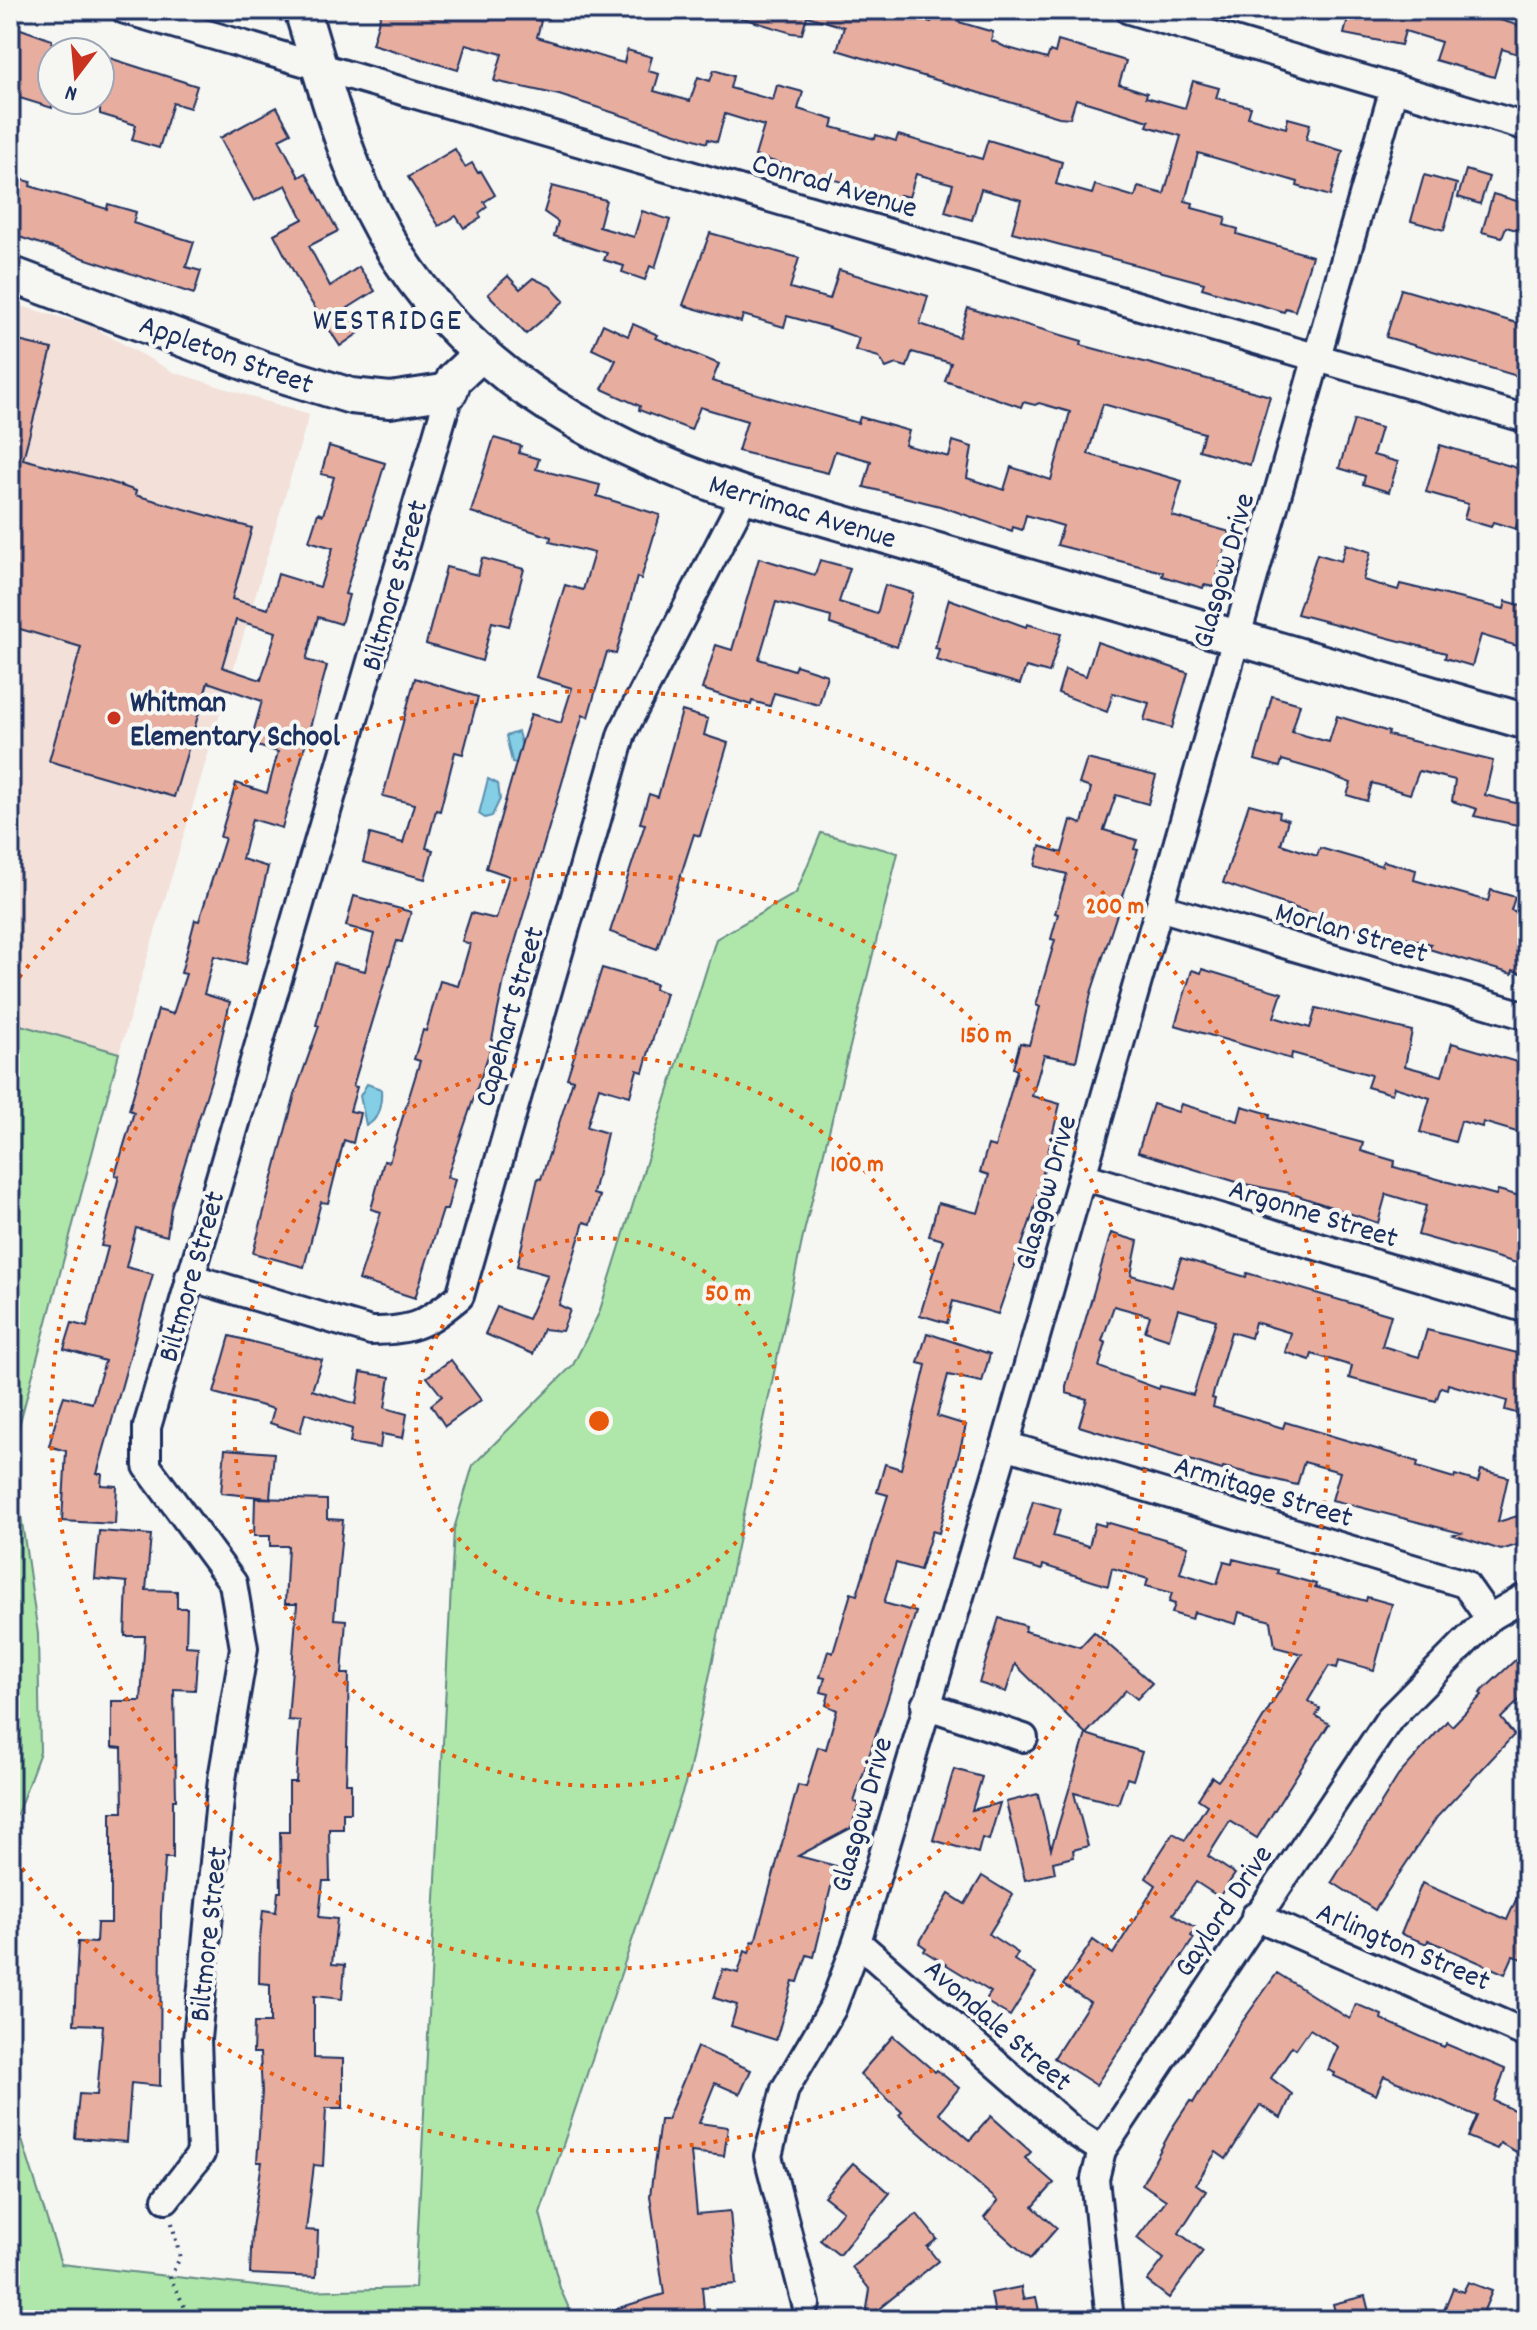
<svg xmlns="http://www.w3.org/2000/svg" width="1537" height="2330" font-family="Dekko,sans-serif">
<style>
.built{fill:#f2e0d9}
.green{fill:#afe7aa;stroke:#658b84;stroke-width:2}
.water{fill:#84cfe5;stroke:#5a8faf;stroke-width:2}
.building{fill:#e7aea0;stroke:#1b2f5e;stroke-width:2;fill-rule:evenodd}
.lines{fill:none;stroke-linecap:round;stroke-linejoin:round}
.minor-casing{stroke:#1b2f5e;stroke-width:32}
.tertiary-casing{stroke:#1b2f5e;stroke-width:40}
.path{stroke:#1b2f5e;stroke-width:4;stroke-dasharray:2 6;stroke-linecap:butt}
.minor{stroke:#f6f6f2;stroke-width:26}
.tertiary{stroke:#f6f6f2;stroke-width:34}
.ring{fill:none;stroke:#e8590c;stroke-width:4;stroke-dasharray:4 8}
.poi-dot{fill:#c8321e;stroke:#f6f6f2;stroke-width:3}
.labels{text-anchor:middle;stroke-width:8;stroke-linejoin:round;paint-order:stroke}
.street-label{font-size:30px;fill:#1b2f5e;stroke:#f6f6f2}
.poi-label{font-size:30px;font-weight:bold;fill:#1b2f5e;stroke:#f6f6f2;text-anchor:start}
.neighbourhood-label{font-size:32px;letter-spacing:2px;fill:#1b2f5e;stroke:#f6f6f2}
.centre{fill:#e8590c;stroke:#f6f6f2;stroke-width:4}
.ring-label{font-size:24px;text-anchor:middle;font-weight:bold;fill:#e8590c;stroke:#f6f6f2;stroke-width:8;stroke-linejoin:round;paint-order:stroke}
</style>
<rect width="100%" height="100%" fill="#f6f6f2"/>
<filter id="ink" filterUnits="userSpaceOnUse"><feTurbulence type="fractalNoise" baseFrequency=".0125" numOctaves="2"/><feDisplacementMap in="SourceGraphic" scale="16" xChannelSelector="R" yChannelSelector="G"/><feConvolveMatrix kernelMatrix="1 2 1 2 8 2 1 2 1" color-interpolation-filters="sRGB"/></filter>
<g filter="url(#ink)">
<!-- built -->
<path class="built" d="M10 303 91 326 173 372 309 415 119 1053 10 1022Z"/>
<!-- green -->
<g class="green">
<path d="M821 833 898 853 804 1232 689 1772 540 2213 560 2288 574 2320H10V2102L61 2264 300 2291 415 2288 454 1529 473 1465 573 1365 599 1313 716 939 796 893Z"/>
<path d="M10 1022 119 1053 12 1452 38 1634 40 1752 10 1833Z"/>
</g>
<!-- water -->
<g class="water">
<path d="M518 732 528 767 512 762 506 736Z"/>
<path d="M488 779 498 784 500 799 492 816 485 818 479 814Z"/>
<path d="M367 1084 381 1089C382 1101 379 1122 366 1125L360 1096Z"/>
</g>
<!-- building -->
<g class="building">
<path d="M382 10H503L541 21 537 37 616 61 624 63 627 50 652 57 648 71 659 74 654 91 690 101 698 77 710 81 714 70 733 76 730 88 773 100 777 85 803 92 798 109 834 120 832 127 875 139 876 135 896 141 898 135 982 159 988 140 1062 162 1056 184 1092 194 1095 185 1135 197 1138 187 1164 194 1181 136 1147 126 1149 121 1076 99 1070 118 1059 117 837 50 844 27 807 16 802 34 792 33 732 15 733 10H888L931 22 935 10H951L962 13 959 22 993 32 991 40 1005 47 1047 59 1050 51 1055 53 1058 41 1126 61 1119 84 1147 93 1146 97 1185 108 1193 81 1219 88 1216 98 1251 107 1248 117 1286 128 1288 118 1310 124 1306 140 1343 151 1330 196 1297 186 1298 182 1198 153 1185 201 1193 203 1192 208 1226 217 1224 225 1238 229 1237 234 1312 256 1295 311 1286 308 1284 312 1202 288 1204 283 1012 232 1021 200 981 189 972 220 945 212 953 184 916 174 909 197 900 195 899 199 755 156 764 126 725 114 717 142 708 139 707 143 559 95 494 81 502 54 466 44 458 70 372 44Z"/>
<path d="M1350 10H1467L1527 28V57L1502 49 1494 77 1435 60 1441 42 1405 31 1401 45 1344 34Z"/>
<path d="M18 28 52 40V108L10 95V56Z"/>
<path d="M100 55 197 86 190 108 173 103 159 148 132 140 136 125 100 114Z"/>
<path d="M277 107 291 133 279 139 299 177 306 173 338 231 309 246 330 286 359 267 375 291 348 308 363 330 340 346 302 288 274 234 303 219 286 185 254 201 220 138Z"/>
<path d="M455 149 465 167 472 163 478 173 481 171 495 195 484 202 487 207 479 213 481 218 464 228 456 216 439 226 408 177Z"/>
<path d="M1466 170 1489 177 1480 204 1458 197Z"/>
<path d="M1424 175 1457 184 1444 230 1411 221Z"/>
<path d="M10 176 31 182 30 186 107 209 108 204 136 212 133 223 194 242 186 267 201 271 194 294 10 234Z"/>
<path d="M552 186 606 200 599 227 634 237 642 211 670 220 655 268 650 266 645 280 622 272 624 266 604 260 607 253 554 236 558 222 544 212Z"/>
<path d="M1493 194 1527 204V233L1506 227 1502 237 1482 232Z"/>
<path d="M710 233 799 258 790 288 830 299 839 270 928 296 920 324 959 337 968 308 1082 341 1081 345 1270 396 1250 465 1199 450 1204 433 1103 404 1088 454 1182 481 1172 516 1230 532 1214 587 1204 585 1203 588 1162 576 1163 572 1057 545 1063 526 1026 515 1022 530 1013 527 1012 531 940 506 864 487 871 461 835 451 828 473 738 451 747 421 700 407 691 430 639 410 640 406 602 389 616 360 592 349 603 324 628 336 633 324 658 335 656 338 719 364 712 381 858 423 860 417 909 431 905 445 949 457 953 441 972 447 967 478 1004 490 1011 467 1051 480 1070 412 1039 403 1035 405 1023 402 1021 407 945 381 951 363 912 352 907 367 896 364 886 368 879 357 855 350 859 338 827 327 787 316 784 327 743 315 741 322 683 305Z"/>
<path d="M508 276 520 289 533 278 550 286 564 301 526 334 488 294Z"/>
<path d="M1401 289 1527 326V379L1386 337Z"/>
<path d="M10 339 52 349 23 459 107 481 136 491 135 495 252 528 232 599 268 609 278 574 320 587 333 548 309 541 318 513 323 515 334 477 321 474 329 446 385 463 345 594 349 595 341 624 318 617 306 660 327 666 282 828 252 819 242 859 268 867 246 964 214 956 204 994 230 1002 213 1074 171 1207 167 1236 136 1228 126 1267 153 1274 97 1474H102L101 1485 117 1486 115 1524 62 1521 66 1451 49 1446 58 1413 64 1396 92 1403 105 1361 64 1349 72 1323 87 1327 108 1247 101 1246 119 1176 115 1175 134 1112 129 1110 158 1010 173 1014 186 974 181 973 195 920 199 921 225 838 220 837 236 783 267 793 278 752 250 744 262 701 208 682 174 797 49 761 81 647 10 626ZM236 620 276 632 261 680 222 667Z"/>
<path d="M1354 420 1381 428 1373 455 1398 462 1389 492 1363 484 1365 476 1339 468Z"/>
<path d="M494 438 521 446 519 453 539 459 536 469 600 485 597 496 660 515 641 579 637 577 616 654 607 652 588 717 583 715 569 759 504 980 490 1050 447 1177 455 1179 447 1210H443L415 1298 359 1280 381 1212 371 1209 384 1161 389 1162 420 1061 414 1059 423 1030 426 1031 440 981 458 986 470 944 462 941 471 913 496 919 509 876 486 868 523 739 531 714 561 723 572 688 536 677 565 585 583 590 594 553 550 542 551 537 471 512Z"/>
<path d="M1440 445 1527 471V527L1517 524 1516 529 1493 522 1491 527 1464 519 1468 504 1426 492Z"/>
<path d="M1346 544 1371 552 1363 580 1398 590 1400 584 1504 609 1506 601 1527 607V649L1481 635 1472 666 1445 658 1446 653 1297 614 1317 554 1341 561Z"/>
<path d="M482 558 524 569 509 626 492 622 482 661 426 644 446 567 478 575Z"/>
<path d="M759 558 815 575 820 560 850 568 839 602 877 614 885 585 913 593 897 647 830 624 831 617 776 602 759 659 794 670 796 665 827 675 819 705 774 693 770 706 752 701 751 705 702 689 716 645 732 650Z"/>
<path d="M949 599 1026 627 1027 624 1061 634 1049 673 1026 667 1020 684 936 660 939 649 935 648Z"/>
<path d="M1097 642 1188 673 1172 728 1144 720 1149 703 1113 693 1107 712 1058 693 1065 669 1086 676Z"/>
<path d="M415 678 478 697 463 754 455 752 440 811 436 810 426 848 433 850 425 879 363 862 370 834 403 843 414 804 383 796Z"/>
<path d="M1272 696 1300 704 1292 732 1329 742 1337 716 1389 732 1388 735 1493 761 1485 795 1527 806V827L1474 816 1477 809 1452 801 1455 780 1419 771 1410 794 1372 783 1367 801 1347 795 1351 783 1320 771 1282 760 1280 767 1255 760Z"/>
<path d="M682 711 708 719 704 735 728 743 700 836 694 834 657 949 610 932 645 824 640 823 649 794 658 797Z"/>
<path d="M1087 759 1156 776 1148 804 1116 795 1104 830 1137 840 1134 849 1138 850 1091 993 1076 1061 1044 1055 1032 1096 1060 1104 1033 1213 998 1314 953 1301 947 1323 920 1315 943 1240 929 1236 938 1203 978 1213 989 1175 980 1172 988 1145 995 1147 1017 1070 1013 1068 1020 1043 1029 1045 1040 1007 1036 1005 1055 940 1051 939 1058 914 1055 913 1067 874 1035 866 1040 846 1062 853 1071 820 1082 824 1091 788 1079 784Z"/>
<path d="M1249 804 1280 812 1279 817 1288 820 1281 844 1317 856 1320 848 1382 866 1383 861 1416 870 1414 880 1488 901 1491 890 1515 897 1511 910 1527 915V954L1521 973 1513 970 1512 974 1429 949 1431 944 1366 927 1365 931 1348 926 1223 883Z"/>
<path d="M354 896 411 912 402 942 397 941 353 1086 357 1087 350 1111 360 1113 353 1143 344 1140 328 1203 321 1202 304 1267 253 1253 295 1094 319 1026 316 1025 333 963 365 971 374 934 346 926Z"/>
<path d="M602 968 656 984 654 989 666 993 643 1072 637 1070 630 1096 599 1087 587 1127 607 1133 593 1194 600 1196 591 1224 584 1222 559 1305 570 1310 562 1331 543 1329 533 1354 485 1334 497 1307 528 1319 548 1275 517 1266 538 1178 541 1179 573 1080 567 1078Z"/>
<path d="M1202 969 1282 993 1274 1017 1310 1028 1316 1008 1412 1031 1405 1066 1442 1076 1452 1043 1527 1065V1126L1522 1124 1520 1133 1483 1122 1482 1127 1461 1121 1455 1142 1420 1132 1430 1098 1394 1087 1392 1094 1367 1087 1371 1075 1292 1053 1291 1059 1175 1025 1192 970 1201 973Z"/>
<path d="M1153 1104 1178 1112 1181 1104 1238 1121 1242 1106 1270 1114 1269 1118 1363 1143 1361 1151 1395 1161 1394 1167 1496 1195 1498 1190 1527 1198V1266L1418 1235 1426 1206 1386 1194 1378 1223 1290 1193 1240 1183 1138 1152Z"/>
<path d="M1111 1233 1138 1241 1131 1275 1172 1287 1181 1258 1246 1277 1247 1273 1391 1315 1382 1346 1419 1357 1427 1330 1521 1354 1527 1352V1416L1505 1410 1507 1401 1448 1384 1447 1389 1441 1387 1436 1401 1349 1378 1352 1366 1312 1354 1310 1360 1285 1352 1291 1333 1255 1322 1251 1338 1231 1332 1212 1398 1215 1399 1213 1407 1283 1428 1285 1422 1400 1456 1418 1462 1417 1467 1454 1478 1455 1475 1478 1482 1481 1470 1508 1477 1498 1522 1527 1513V1542L1501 1550 1454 1535 1461 1533 1332 1500 1340 1472 1304 1462 1297 1485 1223 1467 1222 1470 1079 1426 1087 1399 1066 1393V1386ZM1114 1306 1150 1316 1145 1331 1169 1339 1178 1309 1216 1320 1193 1395 1160 1386 1159 1389 1099 1367 1106 1343 1102 1341Z"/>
<path d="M927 1333 990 1354 982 1382 948 1375 937 1416 966 1425 939 1533 932 1531 920 1570 896 1563 884 1603 916 1612 854 1802 859 1803 851 1828 798 1856 836 1866 814 1957 807 1955 798 1982 793 1981 776 2040 731 2026 737 2005 714 1998 723 1969 738 1973 745 1951 749 1953 752 1941 755 1942 798 1785 806 1787 818 1747 826 1749 837 1710 826 1705 829 1694 821 1692 825 1678 820 1677 828 1651 833 1653 851 1593 857 1595 868 1559 888 1495 877 1492 885 1464 901 1469 926 1365 918 1363Z"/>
<path d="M230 1336 322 1360 312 1390 356 1404 361 1372 390 1377 385 1408 407 1414 403 1438 382 1434 380 1448 350 1443 352 1429 305 1413 300 1433 270 1423 274 1409 214 1393Z"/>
<path d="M451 1360 481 1400 445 1426 431 1405 442 1396 427 1377Z"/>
<path d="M225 1449 274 1453 270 1498 221 1493Z"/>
<path d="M255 1498 327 1500V1519L343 1520 334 1619 346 1620 342 1674H349L346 1783H351V1813H343V1829H329L330 1881H323L319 1917 337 1919 332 1964 345 1965 342 1999 314 1996V2058L343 2059V2108H326L323 2166 314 2165 306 2230 318 2231 316 2277 250 2274 252 2228 262 2162H257L262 2092 260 2053H253L254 2023H270V1984L259 1983 260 1939 263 1910 276 1912 278 1892H281L280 1832H289V1782H296L300 1721 288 1720 297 1604H285L288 1546H270V1536H254Z"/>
<path d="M1033 1501 1061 1509 1053 1536 1089 1546 1095 1523 1105 1526 1106 1522 1188 1546 1180 1573 1217 1584 1224 1561 1232 1563 1233 1559 1278 1570 1277 1573 1316 1584 1315 1587 1366 1601 1367 1597 1392 1604 1374 1670 1339 1660 1337 1668 1329 1666 1308 1701 1320 1709 1316 1716 1329 1724 1257 1838 1230 1821 1208 1856 1235 1874 1219 1897 1196 1882 1173 1914 1196 1928 1191 1936 1194 1938 1096 2085 1054 2058 1090 2002 1063 1985 1093 1940 1113 1954 1156 1885 1146 1878 1157 1858 1173 1833 1185 1840 1207 1805 1198 1799 1212 1777 1218 1781 1257 1728 1302 1654 1275 1647 1271 1621 1239 1612 1236 1624 1194 1612 1192 1619 1172 1613 1175 1604 1169 1602 1172 1593 1146 1586 1148 1579 1112 1568 1108 1586 1043 1565 1042 1570 1015 1562Z"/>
<path d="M99 1531 151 1535 146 1590 177 1591V1608H187L186 1646 198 1647 195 1690 174 1689 176 1800H173V1858H165L161 1914 160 2086 131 2083 127 2142 75 2138 79 2094 97 2095 103 2025 74 2024 78 1942 96 1943 97 1923H111V1812H123L122 1748 112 1747V1701H141L145 1636H125L127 1582 95 1579Z"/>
<path d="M999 1618 1026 1626 1025 1631 1080 1647 1094 1632 1152 1683 1137 1699 1126 1690 1086 1734 1015 1664 1006 1692 979 1683Z"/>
<path d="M1527 1649V1693L1501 1718 1514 1735 1437 1817 1375 1910 1332 1882 1398 1776 1447 1721 1452 1726 1482 1695 1480 1693Z"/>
<path d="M1086 1734 1142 1752 1133 1780 1127 1778 1118 1804 1074 1793 1088 1846 1073 1850 1074 1857 1053 1862 1055 1873 1025 1880 1006 1802 1038 1794 1051 1849Z"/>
<path d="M954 1769 982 1777 972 1810 1000 1803 989 1840 982 1838 978 1853 933 1840Z"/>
<path d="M1527 1875V1949L1523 1959 1513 1956 1505 1974 1428 1940 1427 1944 1401 1934 1422 1883 1507 1920Z"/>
<path d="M982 1876 1013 1895 989 1934 1018 1953 1014 1960 1036 1974 1010 2016 985 2001 991 1992 924 1951 926 1948 919 1943 949 1894 965 1904Z"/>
<path d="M1277 1973 1350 2019 1356 2004 1382 2015 1381 2019 1444 2047 1446 2044 1505 2069 1494 2101 1527 2116V2158L1500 2143 1497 2149 1468 2137 1477 2116 1384 2076 1376 2095 1334 2076 1335 2073 1328 2070 1338 2047 1310 2029 1296 2049 1292 2046 1271 2078 1292 2094 1281 2118 1260 2105 1226 2159 1216 2152 1196 2184 1206 2191 1179 2233 1203 2251 1169 2298 1147 2281 1164 2259 1137 2238 1166 2200 1142 2184 1174 2125 1190 2101 1193 2103 1237 2029Z"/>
<path d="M893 2036 935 2072 937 2070 959 2088 939 2113 970 2140 991 2116 1031 2152 1025 2158 1054 2183 1033 2207 1057 2228 1030 2259 984 2218 998 2201 899 2115 902 2112 860 2074Z"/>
<path d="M697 2047 751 2070 740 2094 715 2083 699 2123 728 2127 724 2156 691 2152 697 2214 730 2211 736 2284 702 2287 704 2310 611 2319 609 2311 664 2294 650 2196 660 2120H667Z"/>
<path d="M853 2163 890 2193 839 2255 820 2240 843 2211 824 2196Z"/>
<path d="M917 2214 937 2239 927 2247 938 2261 865 2320 870 2290 852 2267Z"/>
<path d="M1468 2282 1492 2291 1480 2320H1440L1453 2288 1463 2292Z"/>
<path d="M1021 2287 1023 2299 1036 2297 1041 2320H996L991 2293Z"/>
<path d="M1365 2296 1371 2320H1337L1333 2304Z"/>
</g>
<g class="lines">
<defs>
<g id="minor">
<path d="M125 10 1527 419"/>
<path d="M1129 10 1527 127"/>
<path d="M1159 907 1527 1016"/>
<path d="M1082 1176 1527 1309"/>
<path d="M189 1277 371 1331C415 1331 427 1323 460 1296L622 733 745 495"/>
<path d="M1005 1445 1465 1584 1489 1618"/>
<path d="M925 1705 1024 1738"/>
<path d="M1255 1916 1527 2034"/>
<path d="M857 1942 1073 2131 1102 2150"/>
<path d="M166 2199 201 2154 197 2039 222 1779 244 1648 233 1583 147 1466V1427L450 391"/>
<path d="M806 2304 768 2156 785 2089 832 2009 857 1942 1005 1445 1394 88"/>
<path d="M1110 2320 1095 2179 1102 2150 1390 1718 1489 1618 1527 1596"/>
</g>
<g id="tertiary">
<path d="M302 10C323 78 341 147 372 211 448 364 590 443 745 495L1527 722"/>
<path d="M10 274 263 369 351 396 390 400 450 391 454 379 482 353"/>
</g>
</defs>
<!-- minor casing -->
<use href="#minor" class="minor-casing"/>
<!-- tertiary casing -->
<use href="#tertiary" class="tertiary-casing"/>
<!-- path -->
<path class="path" d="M172 2223 180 2258 170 2277 191 2320"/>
<!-- minor -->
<use href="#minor" class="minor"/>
<!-- tertiary -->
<use href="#tertiary" class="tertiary"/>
</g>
</g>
<!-- distance rings -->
<g class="ring">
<circle cx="599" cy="1421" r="183"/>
<circle cx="599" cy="1421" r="365"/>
<circle cx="599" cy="1421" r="548"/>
<path d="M12 987A730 730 0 1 1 12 1855"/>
</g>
<!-- markers -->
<circle class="poi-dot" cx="114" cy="718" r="8"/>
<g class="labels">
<!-- street labels -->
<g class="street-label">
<text transform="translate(835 184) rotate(16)" y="10">Conrad Avenue</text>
<text transform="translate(227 353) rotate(20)" y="10">Appleton Street</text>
<text transform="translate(803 510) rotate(17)" y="10">Merrimac Avenue</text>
<text transform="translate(1222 570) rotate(-74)" y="10">Glasgow Drive</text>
<text transform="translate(393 585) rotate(-74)" y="10">Biltmore Street</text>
<text transform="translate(1352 931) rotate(16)" y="10">Morlan Street</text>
<text transform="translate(508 1016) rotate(-74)" y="10">Capehart Street</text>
<text transform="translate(1044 1192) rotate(-74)" y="10">Glasgow Drive</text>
<text transform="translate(1314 1212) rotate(17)" y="10">Argonne Street</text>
<text transform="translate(190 1276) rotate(-74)" y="10">Biltmore Street</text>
<text transform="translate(1264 1490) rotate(17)" y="10">Armitage Street</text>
<text transform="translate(860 1814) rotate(-74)" y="10">Glasgow Drive</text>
<text transform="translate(1222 1910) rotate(-56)" y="10">Gaylord Drive</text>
<text transform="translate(207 1934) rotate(-84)" y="10">Biltmore Street</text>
<text transform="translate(1404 1945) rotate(23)" y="10">Arlington Street</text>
<text transform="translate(999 2024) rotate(41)" y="10">Avondale Street</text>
</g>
<!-- poi labels -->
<g class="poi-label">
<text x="130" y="711">Whitman<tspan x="130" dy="34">Elementary School</tspan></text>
</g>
<!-- neighbourhood labels -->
<g class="neighbourhood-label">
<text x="388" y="329">WESTRIDGE</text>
</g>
</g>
<circle cx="599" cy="1421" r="12" class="centre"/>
<g class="ring-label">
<text x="1115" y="913">200 m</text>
<text x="986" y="1042">150 m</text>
<text x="857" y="1171">100 m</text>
<text x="728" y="1300">50 m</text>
</g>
<!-- margin -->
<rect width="1537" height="2330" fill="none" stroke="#f6f6f2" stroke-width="40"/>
<rect x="20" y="20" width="1497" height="2290" fill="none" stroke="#1b2f5e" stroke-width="3" filter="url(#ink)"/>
<!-- north arrow -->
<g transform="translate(76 76) rotate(196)"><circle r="38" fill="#f6f6f2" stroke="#9ea6b7" stroke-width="2"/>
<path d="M0-6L14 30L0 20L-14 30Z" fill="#c8321e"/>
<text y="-12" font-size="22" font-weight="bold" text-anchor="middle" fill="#1b2f5e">N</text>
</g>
</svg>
